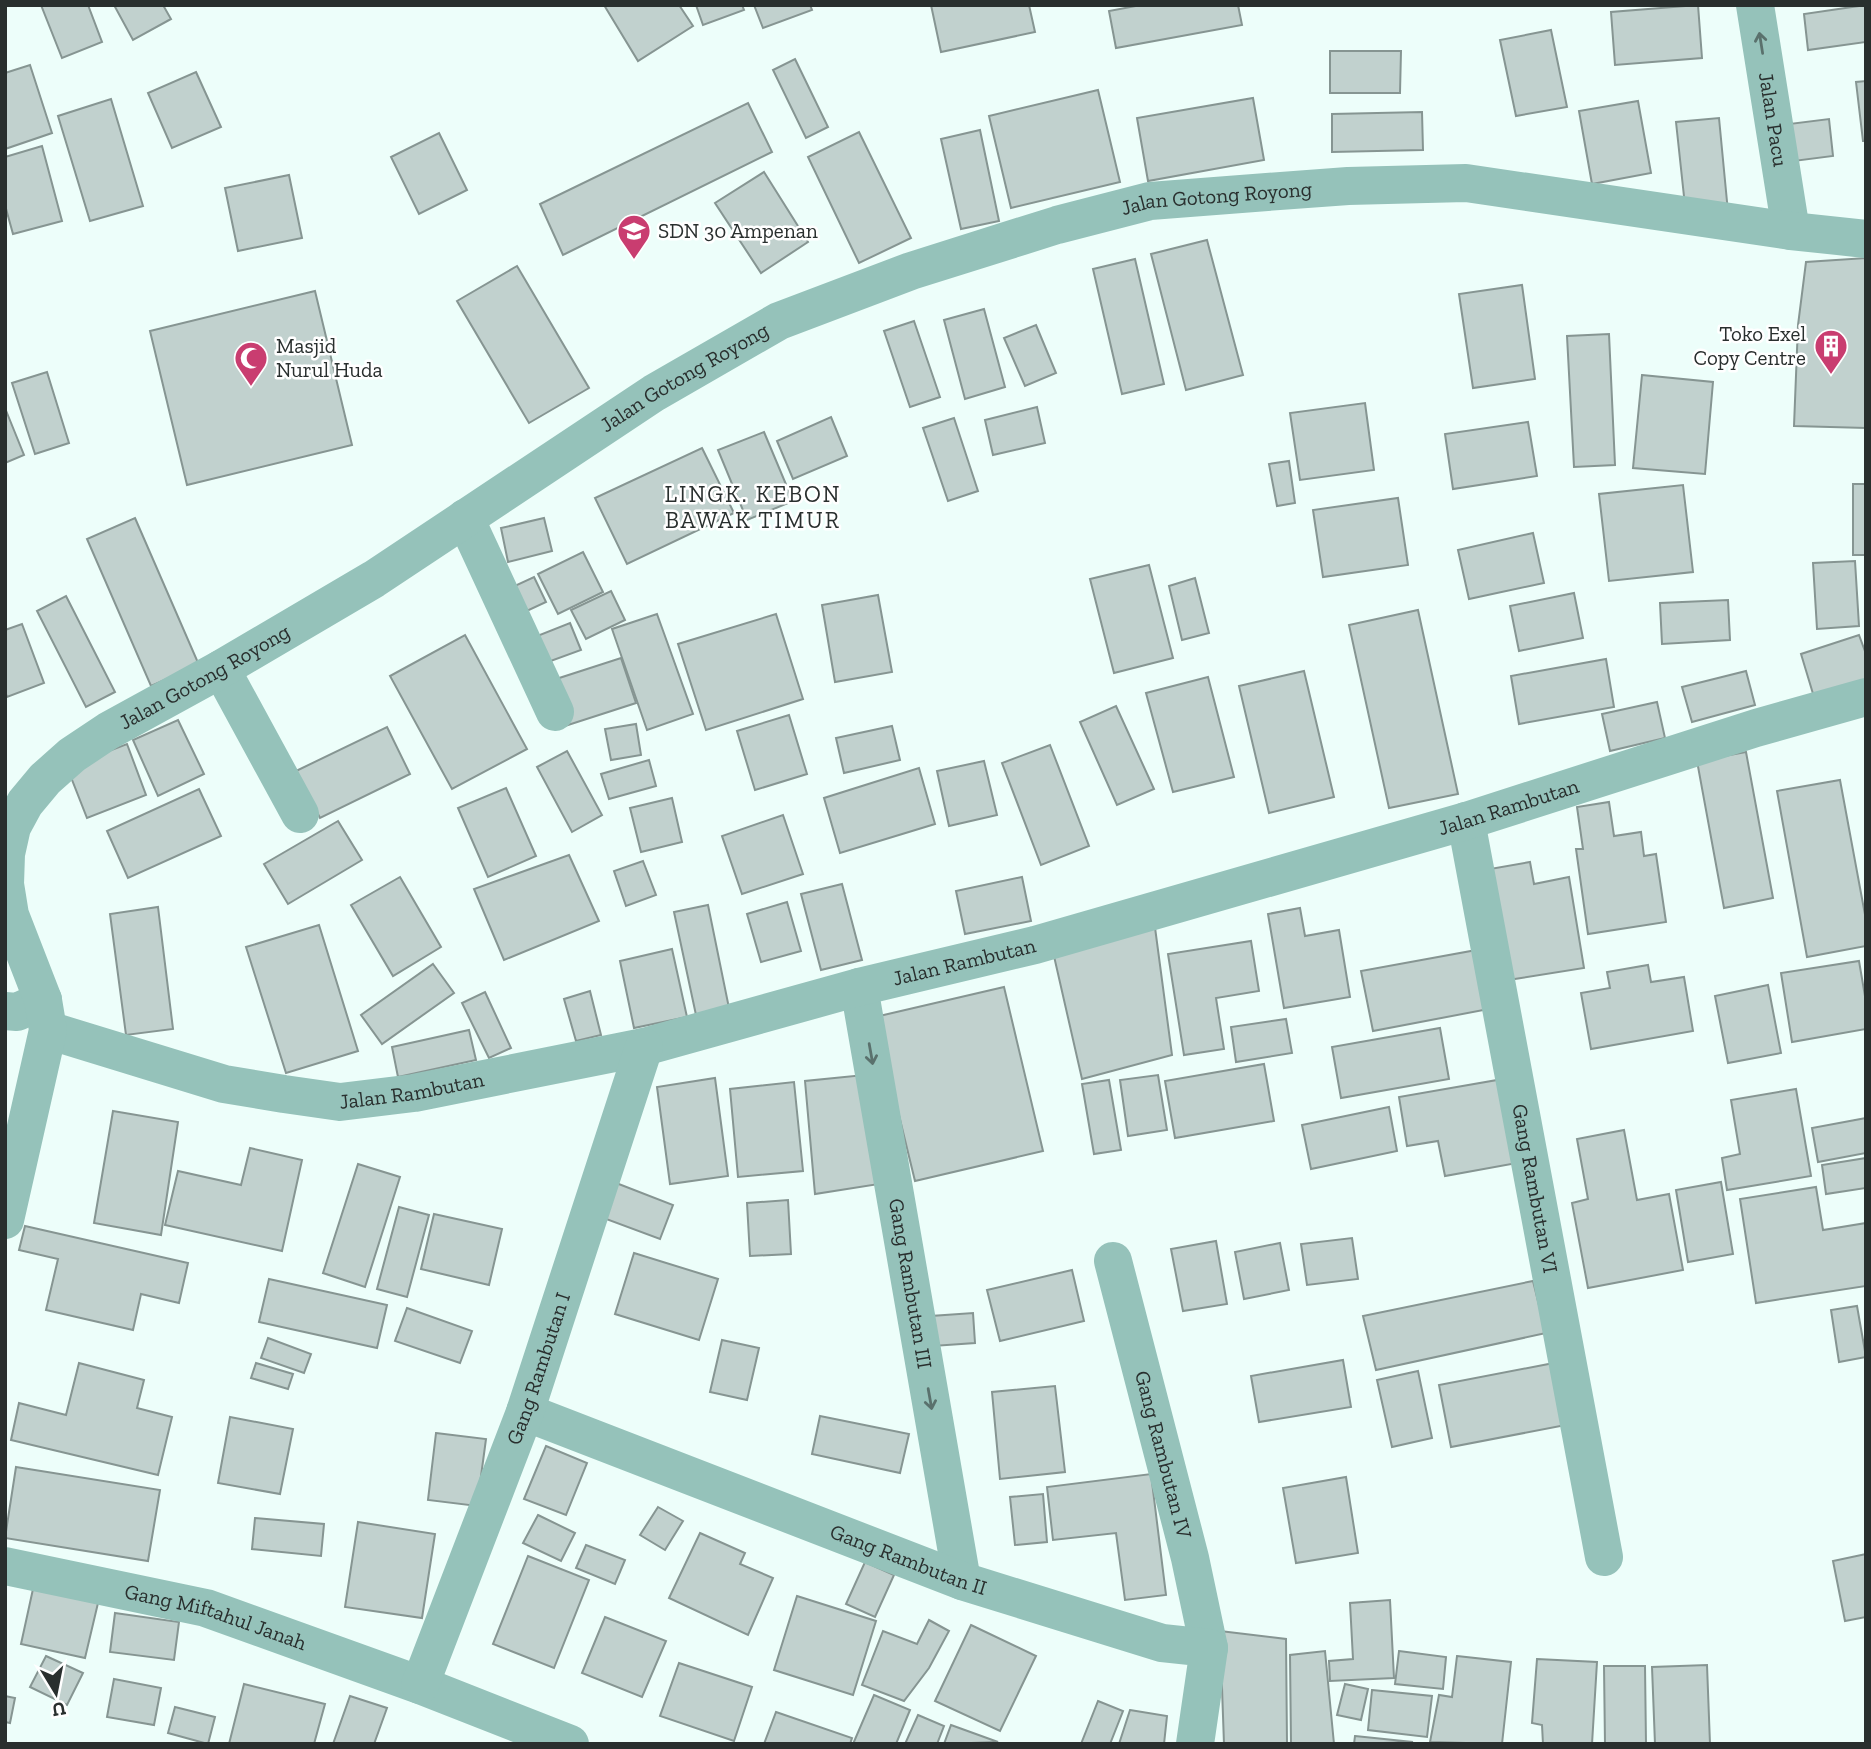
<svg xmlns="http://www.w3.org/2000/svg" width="1871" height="1749" font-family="'Zilla Slab',serif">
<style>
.building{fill:#c1d1ce;stroke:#869592;stroke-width:2}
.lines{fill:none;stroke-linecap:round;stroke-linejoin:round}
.minor{stroke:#95c2ba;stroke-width:38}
.oneway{stroke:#5a716d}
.labels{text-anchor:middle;stroke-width:5;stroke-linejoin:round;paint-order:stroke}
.street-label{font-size:21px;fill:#292f2e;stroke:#fff}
.poi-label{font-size:21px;fill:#292f2e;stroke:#fff;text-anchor:start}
.neighbourhood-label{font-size:23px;letter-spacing:2px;fill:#292f2e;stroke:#fff}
</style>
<rect width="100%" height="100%" fill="#edfefa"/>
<!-- building -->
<g class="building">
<path d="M41 5H88L102 42 62 58Z"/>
<path d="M114 5H163L171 19 133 40Z"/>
<path d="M604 5H679L693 26 638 61Z"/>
<path d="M696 5H742L744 10 703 25Z"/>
<path d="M754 5H810L812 10 763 28Z"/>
<path d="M931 5H1029L1035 32 941 52Z"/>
<path d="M1141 5H1238L1242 25 1116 48 1109 11Z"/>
<path d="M1698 5 1702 58 1615 65 1611 12Z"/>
<path d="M1866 5V42L1808 50 1804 14Z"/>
<path d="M1551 30 1567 107 1516 116 1500 40Z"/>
<path d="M1330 51H1401L1400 93H1330Z"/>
<path d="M795 59 828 127 806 138 773 70Z"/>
<path d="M30 65 52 133 5 149V73Z"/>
<path d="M196 72 221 127 172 148 148 93Z"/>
<path d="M1866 81V141H1863L1856 82Z"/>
<path d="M1098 90 1120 182 1011 208 989 116Z"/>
<path d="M1253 98 1264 160 1148 181 1137 118Z"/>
<path d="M111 99 143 206 90 221 58 116Z"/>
<path d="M1638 101 1651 173 1592 184 1579 111Z"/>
<path d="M748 103 772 152 563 255 540 204Z"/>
<path d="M1422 112 1423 150 1332 152V114Z"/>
<path d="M1719 118 1728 212 1686 215 1676 122Z"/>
<path d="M1829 119 1833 156 1794 161 1789 124Z"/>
<path d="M980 130 999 221 961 229 941 139Z"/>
<path d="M859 132 911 238 859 263 808 157Z"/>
<path d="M439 133 467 190 419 214 391 157Z"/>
<path d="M42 146 62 221 13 234 5 205V157Z"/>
<path d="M764 172 808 242 761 273 715 203Z"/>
<path d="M289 175 302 238 238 251 225 188Z"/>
<path d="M1207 240 1243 375 1186 390 1151 254Z"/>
<path d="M1866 258V428L1794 426 1798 325 1806 262Z"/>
<path d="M1135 259 1164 384 1122 394 1093 269Z"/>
<path d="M517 266 589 388 529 423 457 301Z"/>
<path d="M1522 285 1535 379 1473 388 1459 294Z"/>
<path d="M315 291 352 445 187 485 150 331Z"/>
<path d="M984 309 1005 387 965 399 944 320Z"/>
<path d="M914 321 940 397 910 407 884 331Z"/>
<path d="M1036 325 1056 373 1025 386 1004 338Z"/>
<path d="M1609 334 1615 465 1574 467 1567 336Z"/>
<path d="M47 372 69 443 35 454 12 383Z"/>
<path d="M1642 375 1713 382 1705 474 1633 468Z"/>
<path d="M1365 403 1374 470 1300 480 1290 413Z"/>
<path d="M1037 407 1045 443 993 455 985 420Z"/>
<path d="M5 408 24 455 5 463Z"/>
<path d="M831 417 847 456 793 479 777 441Z"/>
<path d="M954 418 978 491 948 501 923 428Z"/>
<path d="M1528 422 1537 476 1453 489 1445 434Z"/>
<path d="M764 432 793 501 747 520 718 450Z"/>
<path d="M702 448 734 513 627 564 595 498Z"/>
<path d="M1289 461 1295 503 1277 506 1269 464Z"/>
<rect x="1853" y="484" width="13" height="71"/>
<path d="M1683 485 1693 572 1609 581 1599 494Z"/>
<path d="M1398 498 1408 565 1323 577 1313 510Z"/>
<path d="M135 518 199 665 151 686 87 539Z"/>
<path d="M544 518 552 551 508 562 501 528Z"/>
<path d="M1533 533 1544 583 1469 599 1458 550Z"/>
<path d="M583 552 603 592 558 614 538 574Z"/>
<path d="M1855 561 1859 626 1817 629 1813 563Z"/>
<path d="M1149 565 1173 658 1114 673 1090 579Z"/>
<path d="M534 577 546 602 516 616 504 591Z"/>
<path d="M1195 578 1209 633 1182 640 1169 586Z"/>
<path d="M611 591 625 620 586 639 571 610Z"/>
<path d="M1574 593 1583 638 1519 651 1510 606Z"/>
<path d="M878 595 892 672 835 682 822 605Z"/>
<path d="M66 596 115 692 86 707 37 611Z"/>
<path d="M1728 600 1730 640 1662 644 1660 603Z"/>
<path d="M1418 610 1458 794 1389 808 1349 625Z"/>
<path d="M657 614 693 714 647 730 612 629Z"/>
<path d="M776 614 803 699 706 730 678 644Z"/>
<path d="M570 623 581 650 537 666 527 640Z"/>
<path d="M22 624 44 683 7 697 5 691V630Z"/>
<path d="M465 635 527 749 452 789 390 676Z"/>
<path d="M1859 635 1866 654V681L1814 697 1801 654Z"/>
<path d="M621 658 636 703 565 726 550 681Z"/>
<path d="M1606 659 1614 707 1519 724 1511 676Z"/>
<path d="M1304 671 1334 797 1269 813 1239 686Z"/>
<path d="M1746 671 1755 705 1692 722 1682 687Z"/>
<path d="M1208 677 1234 777 1173 792 1146 693Z"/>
<path d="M1657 702 1665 738 1610 751 1602 714Z"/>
<path d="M1116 706 1154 789 1117 805 1080 722Z"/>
<path d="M789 715 807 774 755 790 737 731Z"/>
<path d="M178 720 204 774 158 796 133 740Z"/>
<path d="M636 724 641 755 611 760 605 729Z"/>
<path d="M892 726 900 760 844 773 836 738Z"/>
<path d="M387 727 410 774 320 818 296 771Z"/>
<path d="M127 744 146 795 87 818 67 767Z"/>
<path d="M1050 745 1089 846 1041 865 1002 763Z"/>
<path d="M567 751 602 815 572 832 537 767Z"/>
<path d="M1746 752 1773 898 1724 908 1697 761Z"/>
<path d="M649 760 656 786 609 799 601 774Z"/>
<path d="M984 761 997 815 949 826 937 771Z"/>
<path d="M919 768 935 824 840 853 824 798Z"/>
<path d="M1840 780 1866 920V946L1807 957 1777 791Z"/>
<path d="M506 788 536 856 488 877 458 808Z"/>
<path d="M199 789 221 836 128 878 107 831Z"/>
<path d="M672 798 682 842 641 852 630 808Z"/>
<path d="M1609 802 1614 836 1641 832 1644 856 1656 854 1666 922 1588 934 1576 849H1583L1577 807Z"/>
<path d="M783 815 803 874 742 894 722 836Z"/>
<path d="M338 821 362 860 288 904 264 864Z"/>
<path d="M569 855 599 921 504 960 474 889Z"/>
<path d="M643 861 656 895 626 906 614 871Z"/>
<path d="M1530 862 1534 884 1569 877 1584 968 1508 980 1490 869Z"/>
<path d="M400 877 441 947 393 976 351 905Z"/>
<path d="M1022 877 1031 921 965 934 956 891Z"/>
<path d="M842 884 862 960 821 970 801 894Z"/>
<path d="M787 902 801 951 761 962 747 914Z"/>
<path d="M708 905 729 1008 696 1015 674 912Z"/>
<path d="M158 907 173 1029 126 1035 110 914Z"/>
<path d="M1300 908 1305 936 1339 930 1350 997 1284 1008 1268 914Z"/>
<path d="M1154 920 1172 1055 1082 1079 1051 943Z"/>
<path d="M319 925 358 1051 286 1073 246 947Z"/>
<path d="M1251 941 1259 991 1216 998 1224 1049 1184 1055 1168 954Z"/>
<path d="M672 949 687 1017 634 1028 620 961Z"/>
<path d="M1482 949 1494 1008 1373 1031 1361 971Z"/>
<path d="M1859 961 1866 1002V1029L1792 1042 1781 973Z"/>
<path d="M433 964 454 993 382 1044 361 1015Z"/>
<path d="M1648 965 1651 982 1684 977 1693 1031 1591 1049 1581 993 1610 988 1607 972Z"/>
<path d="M1768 985 1781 1053 1728 1063 1715 996Z"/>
<path d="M1004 987 1043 1151 915 1181 875 1017Z"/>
<path d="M590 991 601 1035 576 1041 564 999Z"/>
<path d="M485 992 511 1048 489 1058 462 1003Z"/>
<path d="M1286 1019 1292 1053 1236 1062 1231 1027Z"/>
<path d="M1440 1028 1449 1079 1341 1098 1332 1047Z"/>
<path d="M469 1030 476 1060 398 1077 392 1047Z"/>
<path d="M1264 1064 1274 1121 1175 1138 1165 1081Z"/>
<path d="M864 1075 879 1184 815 1194 805 1081Z"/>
<path d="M1158 1075 1167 1130 1128 1136 1120 1080Z"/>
<path d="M715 1078 728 1176 670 1184 657 1087Z"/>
<path d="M1503 1079 1517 1163 1445 1176 1438 1141 1407 1146 1399 1097Z"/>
<path d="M1109 1080 1121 1150 1094 1154 1082 1084Z"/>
<path d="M794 1082 803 1171 738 1177 730 1089Z"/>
<path d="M1796 1089 1811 1176 1727 1190 1722 1158 1740 1154 1731 1100Z"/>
<path d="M1389 1107 1397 1151 1311 1169 1302 1125Z"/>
<path d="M113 1111 178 1122 161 1235 94 1223Z"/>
<path d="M1866 1118V1153L1818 1162 1812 1128Z"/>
<path d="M1624 1130 1637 1200 1669 1194 1683 1270 1588 1288 1572 1203 1588 1199 1577 1139Z"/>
<path d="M250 1148 302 1160 282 1251 165 1225 178 1171 241 1185Z"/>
<path d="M1866 1158V1188L1826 1194 1822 1165Z"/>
<path d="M358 1164 400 1177 365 1287 323 1273Z"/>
<path d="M611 1181 673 1205 660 1239 598 1216Z"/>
<path d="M1721 1182 1733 1254 1688 1262 1676 1190Z"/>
<path d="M1816 1187 1823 1230 1866 1223V1286L1756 1303 1740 1199Z"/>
<path d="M788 1200 791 1254 750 1256 747 1203Z"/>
<path d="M399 1207 429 1215 407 1297 377 1289Z"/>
<path d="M434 1214 502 1229 489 1285 421 1269Z"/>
<path d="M25 1226 188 1263 179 1303 141 1294 133 1330 46 1310 58 1259 19 1250Z"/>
<path d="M1352 1238 1358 1279 1307 1285 1301 1244Z"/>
<path d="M1216 1241 1227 1304 1183 1311 1171 1249Z"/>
<path d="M1280 1243 1289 1290 1244 1299 1235 1252Z"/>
<path d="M634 1253 718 1279 699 1340 615 1314Z"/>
<path d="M1072 1270 1084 1321 1000 1341 987 1290Z"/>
<path d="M269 1279 387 1305 377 1348 259 1322Z"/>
<path d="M1533 1281 1546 1333 1376 1370 1363 1316Z"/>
<path d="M1857 1306 1866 1357 1839 1362 1831 1310Z"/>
<path d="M407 1308 472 1331 460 1363 395 1341Z"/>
<path d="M973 1313 975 1343 933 1346 931 1316Z"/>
<path d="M268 1338 311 1354 304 1373 261 1358Z"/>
<path d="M722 1340 759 1348 747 1400 710 1392Z"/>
<path d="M1343 1360 1351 1407 1259 1422 1251 1376Z"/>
<path d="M1559 1362 1571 1424 1451 1447 1439 1385Z"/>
<path d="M79 1363 144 1380 137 1408 172 1417 158 1475 11 1440 19 1403 66 1415Z"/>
<path d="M256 1363 293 1374 288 1389 251 1378Z"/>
<path d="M1418 1371 1432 1438 1392 1447 1377 1380Z"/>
<path d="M1055 1386 1065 1472 1000 1479 992 1392Z"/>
<path d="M820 1416 909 1434 900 1473 812 1454Z"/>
<path d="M230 1417 293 1429 280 1494 218 1483Z"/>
<path d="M436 1433 486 1439 477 1506 428 1500Z"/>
<path d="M546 1446 587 1463 566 1515 524 1499Z"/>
<path d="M16 1467 160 1490 148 1561 5 1538Z"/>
<path d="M1151 1474 1166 1595 1125 1600 1116 1533 1053 1540 1047 1487Z"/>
<path d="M1346 1477 1358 1553 1296 1563 1283 1488Z"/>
<path d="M1043 1494 1047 1542 1015 1545 1010 1497Z"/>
<path d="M658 1507 683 1521 665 1550 640 1535Z"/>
<path d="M538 1515 575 1533 561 1561 523 1543Z"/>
<path d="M255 1518 324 1524 321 1556 252 1549Z"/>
<path d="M358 1522 435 1534 422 1618 345 1607Z"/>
<path d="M700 1533 745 1553 740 1564 773 1578 748 1635 669 1598Z"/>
<path d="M586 1545 625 1560 615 1584 576 1568Z"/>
<path d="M1866 1554V1617L1845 1621 1833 1561Z"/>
<path d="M528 1556 589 1580 554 1668 493 1644Z"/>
<path d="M865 1562 894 1575 875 1617 846 1604Z"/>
<path d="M33 1589 98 1603 85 1658 21 1644Z"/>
<path d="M797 1596 876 1621 853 1695 774 1670Z"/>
<path d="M1390 1600 1394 1678 1330 1681 1329 1661 1353 1659 1350 1603Z"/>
<path d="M115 1613 179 1622 174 1660 110 1652Z"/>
<path d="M605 1617 666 1641 642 1697 582 1673Z"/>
<path d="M929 1620 949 1631 929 1668 904 1701 862 1685 883 1631 917 1644Z"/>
<path d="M971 1625 1036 1656 1000 1731 935 1701Z"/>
<path d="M1220 1631 1286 1639 1287 1744H1224Z"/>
<path d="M1325 1651 1334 1744H1291L1290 1655Z"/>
<path d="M1399 1651 1446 1657 1443 1689 1395 1684Z"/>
<path d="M46 1656 83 1673 67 1705 30 1687Z"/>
<path d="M1457 1656 1511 1662 1502 1744 1430 1742 1439 1695 1452 1697Z"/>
<path d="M1537 1659 1597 1662 1592 1744H1543L1542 1725 1532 1723Z"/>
<path d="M679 1663 752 1687 734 1741 660 1716Z"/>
<path d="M1707 1665 1710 1744H1655L1652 1667Z"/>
<path d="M1604 1666H1645L1646 1744H1605Z"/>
<path d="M114 1679 161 1688 154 1725 107 1717Z"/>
<path d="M244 1684 325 1704 314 1744H229Z"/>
<path d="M1345 1684 1368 1689 1361 1720 1337 1715Z"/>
<path d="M1372 1690 1432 1696 1427 1737 1368 1730Z"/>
<path d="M874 1695 910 1710 896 1744H853Z"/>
<path d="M5 1696 15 1698 10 1723 5 1722Z"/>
<path d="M350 1696 387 1708 374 1744H333Z"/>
<path d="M1098 1701 1123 1711 1110 1744H1081Z"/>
<path d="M175 1707 215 1717 208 1744 168 1733Z"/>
<path d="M1130 1710 1167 1716 1164 1744H1119Z"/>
<path d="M776 1712 852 1738 850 1744H764Z"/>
<path d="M918 1715 944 1726 937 1744H905Z"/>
<path d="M951 1725 998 1742 944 1744Z"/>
<path d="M1355 1736 1413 1742 1354 1744Z"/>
</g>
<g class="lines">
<!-- minor -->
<g class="minor">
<path id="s1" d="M1755 5 1791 231"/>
<path d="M465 518 555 712"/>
<path d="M221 669 300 814"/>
<path id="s2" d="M1466 821 1604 1557"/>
<path id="s3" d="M859 987 962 1581"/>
<path d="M5 1011 17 1012 43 1000"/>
<path id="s4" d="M48 1030 224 1084 284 1094 340 1102 414 1093 644 1047 859 987 1035 945 1466 821 1756 728 1866 697"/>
<path id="s5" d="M5 1220 48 1030 43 1000 10 915 5 884 6 854 12 827 25 803 45 779 72 755 108 731 221 669 374 579 654 393 779 321 911 271 1057 225 1150 201 1267 192 1348 186 1466 183 1791 231 1866 239"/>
<path id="s6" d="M1113 1261 1190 1558 1209 1648"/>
<path id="s7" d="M525 1412 962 1581 1162 1643 1209 1648 1195 1744"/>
<path id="s8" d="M5 1566 206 1608 420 1685 570 1744"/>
<path id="s9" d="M420 1685 525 1412 644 1047"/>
</g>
</g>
<!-- one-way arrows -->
<defs><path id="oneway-shaft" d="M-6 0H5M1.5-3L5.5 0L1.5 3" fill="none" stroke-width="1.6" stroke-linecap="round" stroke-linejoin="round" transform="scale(1.75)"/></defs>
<g class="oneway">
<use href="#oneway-shaft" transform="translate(1761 43) rotate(-99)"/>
<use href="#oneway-shaft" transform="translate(871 1054) rotate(80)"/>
<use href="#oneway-shaft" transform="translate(930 1399) rotate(80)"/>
</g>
<!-- icons -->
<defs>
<symbol id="school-pin" viewBox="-11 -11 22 30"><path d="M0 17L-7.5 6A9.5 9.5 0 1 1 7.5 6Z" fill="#c93d70" stroke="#fff"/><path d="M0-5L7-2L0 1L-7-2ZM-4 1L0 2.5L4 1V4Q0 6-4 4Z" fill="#fff"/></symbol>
<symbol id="building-pin" viewBox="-11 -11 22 30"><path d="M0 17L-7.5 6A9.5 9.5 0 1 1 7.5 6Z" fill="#c93d70" stroke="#fff"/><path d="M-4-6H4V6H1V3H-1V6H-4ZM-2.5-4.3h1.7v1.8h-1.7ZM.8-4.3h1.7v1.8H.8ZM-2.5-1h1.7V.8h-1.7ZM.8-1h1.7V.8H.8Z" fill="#fff"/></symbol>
<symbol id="mosque-pin" viewBox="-11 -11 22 30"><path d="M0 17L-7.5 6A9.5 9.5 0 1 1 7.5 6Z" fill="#c93d70" stroke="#fff"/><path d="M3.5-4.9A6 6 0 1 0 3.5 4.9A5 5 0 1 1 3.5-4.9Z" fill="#fff"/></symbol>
</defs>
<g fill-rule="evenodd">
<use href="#school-pin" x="615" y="212" width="38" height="52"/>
<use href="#building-pin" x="1812" y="327" width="38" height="52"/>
<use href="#mosque-pin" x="232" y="339" width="38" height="52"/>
</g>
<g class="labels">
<!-- street labels -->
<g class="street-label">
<text dy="7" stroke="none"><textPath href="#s1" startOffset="116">Jalan Pacu</textPath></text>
<text dy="7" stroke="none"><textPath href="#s5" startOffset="1787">Jalan Gotong Royong</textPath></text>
<text dy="7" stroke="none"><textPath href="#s5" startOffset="1220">Jalan Gotong Royong</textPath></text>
<text dy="7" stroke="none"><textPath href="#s5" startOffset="654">Jalan Gotong Royong</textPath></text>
<text dy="7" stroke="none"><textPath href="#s4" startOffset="1508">Jalan Rambutan</textPath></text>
<text dy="7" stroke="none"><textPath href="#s4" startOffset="942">Jalan Rambutan</textPath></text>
<text dy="7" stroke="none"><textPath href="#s4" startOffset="374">Jalan Rambutan</textPath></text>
<text dy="7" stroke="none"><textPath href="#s2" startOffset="374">Gang Rambutan VI</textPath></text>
<text dy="7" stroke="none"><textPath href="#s3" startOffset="301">Gang Rambutan III</textPath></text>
<text dy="7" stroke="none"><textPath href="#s9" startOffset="338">Gang Rambutan I</textPath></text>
<text dy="7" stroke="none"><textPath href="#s6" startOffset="200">Gang Rambutan IV</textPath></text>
<text dy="7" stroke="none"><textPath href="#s7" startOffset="411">Gang Rambutan II</textPath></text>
<text dy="7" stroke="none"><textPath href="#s8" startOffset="217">Gang Miftahul Janah</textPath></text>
</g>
<!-- poi labels -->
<g class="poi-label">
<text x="658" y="238">SDN 30 Ampenan</text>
<text x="1806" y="341" text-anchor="end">Toko Exel<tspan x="1806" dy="24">Copy Centre</tspan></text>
<text x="276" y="353">Masjid<tspan x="276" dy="24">Nurul Huda</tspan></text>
</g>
<!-- neighbourhood labels -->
<g class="neighbourhood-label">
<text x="753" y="502">LINGK. KEBON<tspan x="753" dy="26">BAWAK TIMUR</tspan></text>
</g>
</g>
<!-- border -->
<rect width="1871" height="1749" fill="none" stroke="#292f2e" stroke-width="14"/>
<!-- north arrow -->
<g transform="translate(56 1693) rotate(170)" stroke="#ffffff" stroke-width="5" paint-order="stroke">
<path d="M0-5L12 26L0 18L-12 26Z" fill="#292f2e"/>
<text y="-10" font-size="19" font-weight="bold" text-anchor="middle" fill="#292f2e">U</text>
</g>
</svg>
